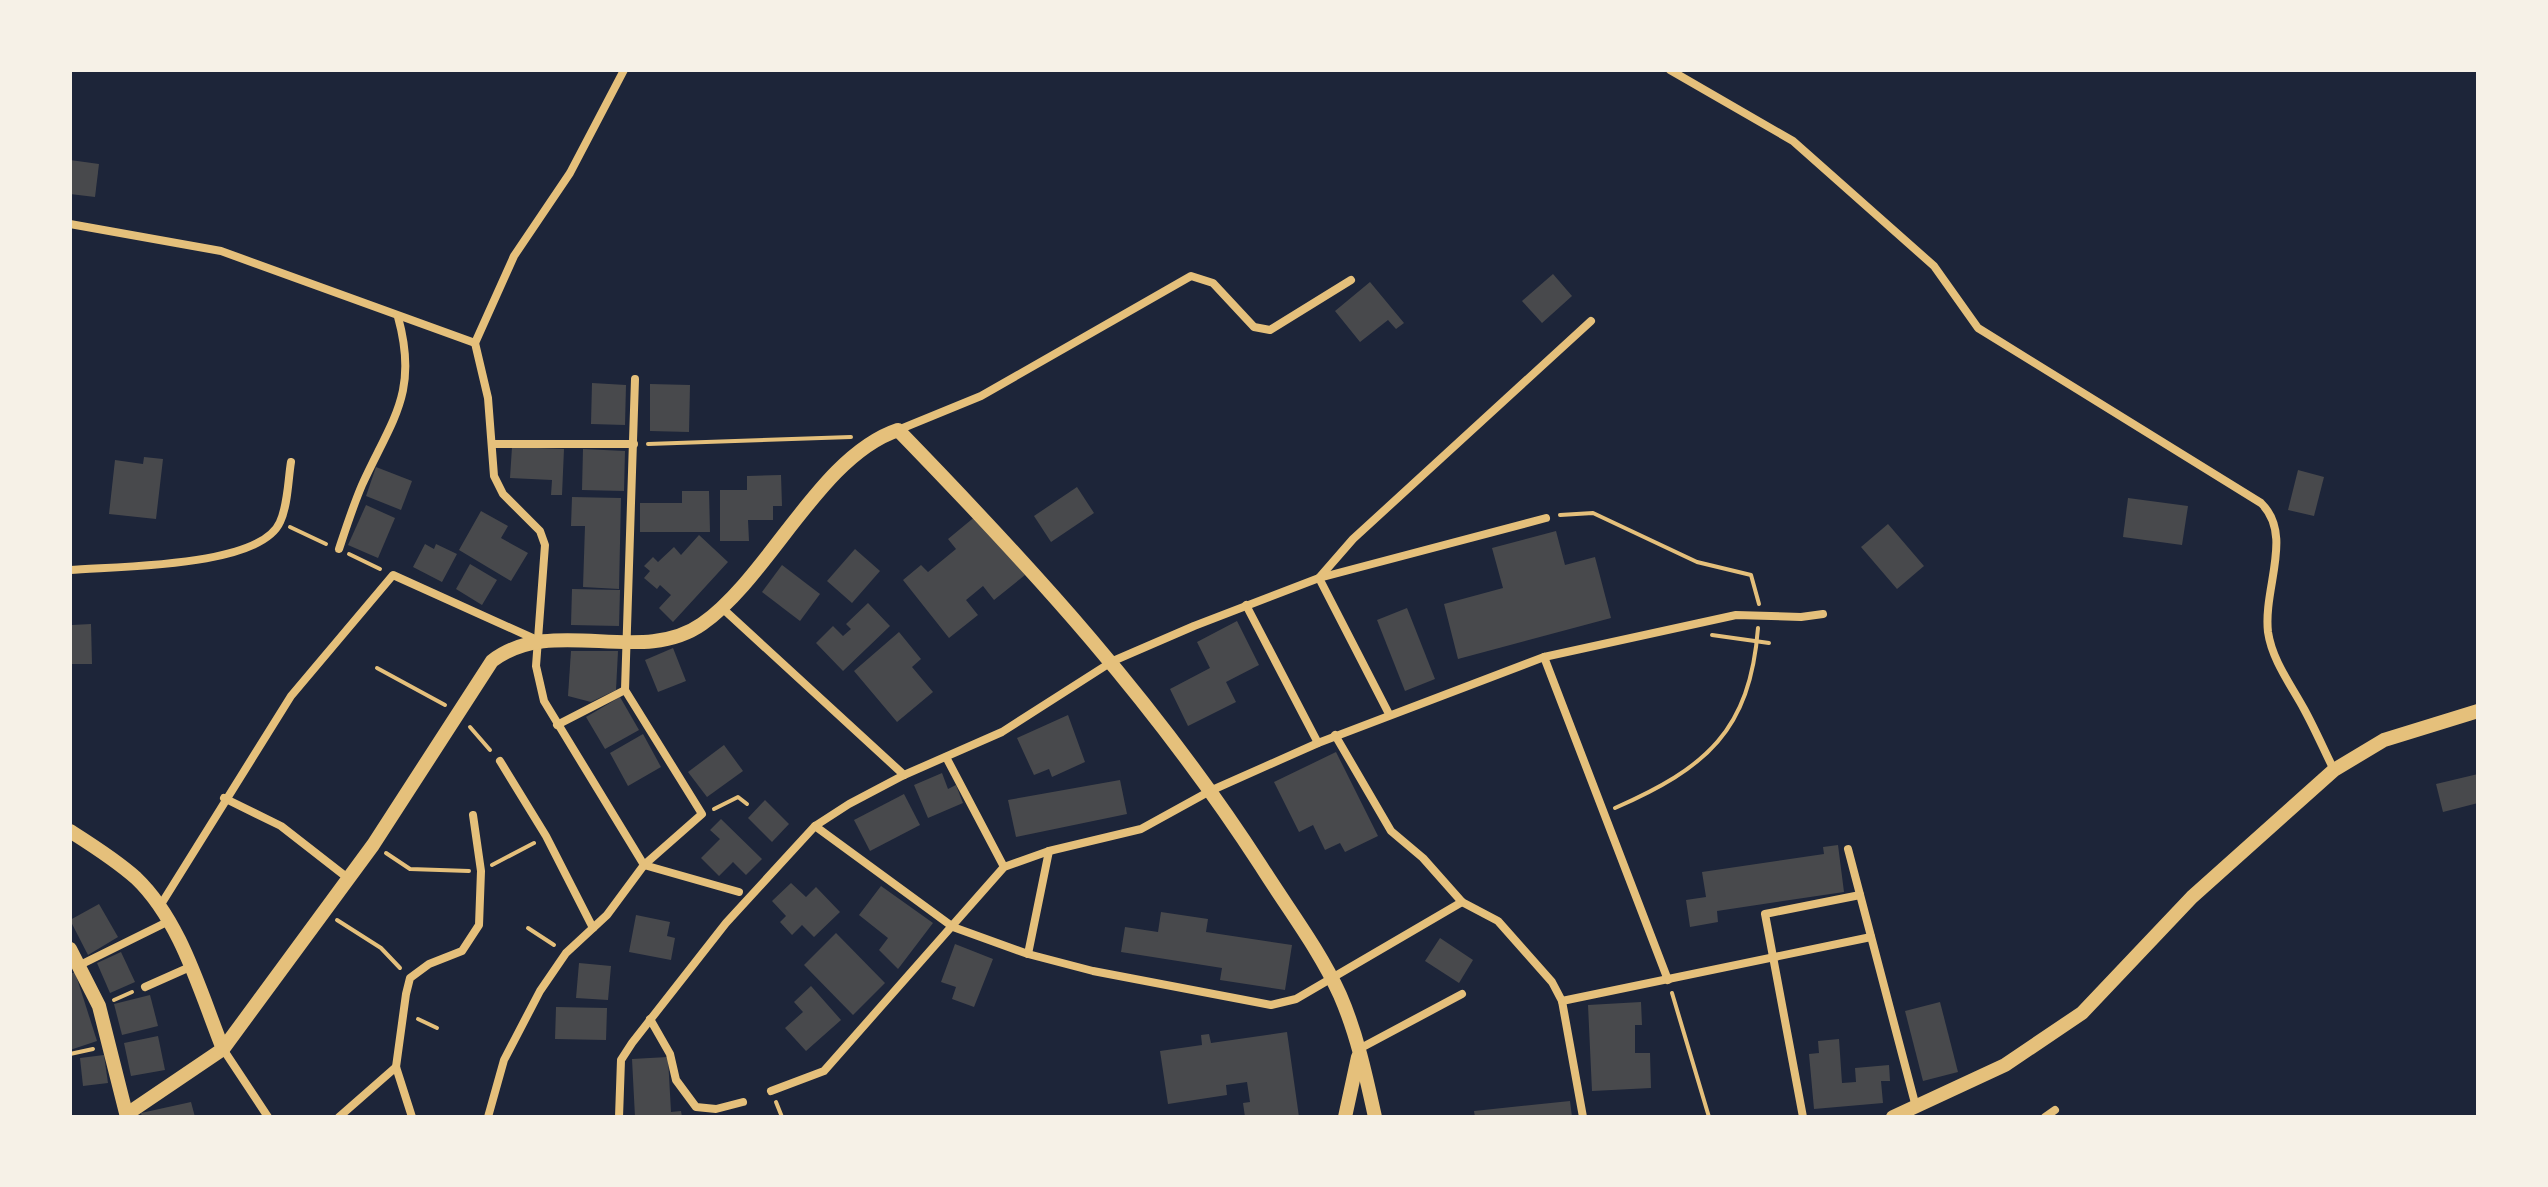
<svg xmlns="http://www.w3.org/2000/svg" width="2548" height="1187" font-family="'Nunito Sans',sans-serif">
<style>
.green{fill:#1d2539}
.building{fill:#48494c}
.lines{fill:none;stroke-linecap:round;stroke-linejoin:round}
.path{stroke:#e5c07b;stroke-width:4}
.minor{stroke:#e5c07b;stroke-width:8}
.tertiary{stroke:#e5c07b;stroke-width:14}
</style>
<rect width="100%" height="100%" fill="#14213d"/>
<!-- green -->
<rect class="green" x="70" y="70" width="2408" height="1047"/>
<!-- building -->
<g class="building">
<path d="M70 160 99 164 95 197 70 194Z"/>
<path d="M1553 274 1572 296 1542 323 1522 301Z"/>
<path d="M1370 282 1404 323 1396 329 1388 320 1360 342 1335 311Z"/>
<path d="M592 383 626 385 625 425 591 424Z"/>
<path d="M650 384 690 385 689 432 650 431Z"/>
<path d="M512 447 564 449 562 495H551L552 480 510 478Z"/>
<path d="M583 449 625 451 624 491 582 490Z"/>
<path d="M144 457 163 459 156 519 109 514 115 460 143 464Z"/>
<path d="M376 467 412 481 401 510 366 496Z"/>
<path d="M2298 470 2324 477 2314 516 2288 510Z"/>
<path d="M781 475 782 506H773V520H748L749 541H720V490H747V476Z"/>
<path d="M1077 487 1094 513 1051 542 1034 516Z"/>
<path d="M682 491H709L710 532H640V503H682Z"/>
<path d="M572 497 621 498 619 589 583 587 585 526H571Z"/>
<path d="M2128 498 2188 506 2182 545 2123 537Z"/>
<path d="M366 505 395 518 378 558 348 545Z"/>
<path d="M481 511 508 526 501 538 528 553 511 581 459 550Z"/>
<path d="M977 515 1025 575 994 600 983 586 966 600 978 615 949 638 903 580 921 565 928 572 956 549 948 539Z"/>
<path d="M1888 524 1924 566 1897 589 1861 547Z"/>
<path d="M1556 531 1565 565 1595 557 1611 618 1458 659 1444 604 1503 588 1492 548Z"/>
<path d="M699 535 728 562 673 622 659 608 671 595 660 585 657 589 644 578 650 571 644 566 653 557 658 562 674 547 681 555Z"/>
<path d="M425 544 434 549 436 544 457 554 442 582 413 567Z"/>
<path d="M855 549 880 571 852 603 827 581Z"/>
<path d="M470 564 497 580 482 605 456 589Z"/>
<path d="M782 565 820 594 800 621 762 592Z"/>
<path d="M572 589 620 590 619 626 571 625Z"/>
<path d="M868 603 890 626 843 671 816 643 833 626 843 636 851 629 846 624Z"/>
<path d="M1407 608 1435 679 1405 691 1377 620Z"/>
<path d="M1237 621 1259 665 1226 682 1236 702 1188 726 1170 689 1210 668 1197 642Z"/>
<path d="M91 624 92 664H72V625Z"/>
<path d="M899 632 921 659 912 667 933 692 897 722 854 671Z"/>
<path d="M673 648 686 681 658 692 645 660Z"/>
<path d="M571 651H618L616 690 591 702 568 696Z"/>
<path d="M620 697 639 730 605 749 586 717Z"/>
<path d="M1068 715 1085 762 1052 777 1049 769 1034 775 1017 738Z"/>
<path d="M643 734 661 767 628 786 610 753Z"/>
<path d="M724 745 743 771 707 797 688 772Z"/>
<path d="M1336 752 1378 836 1345 852 1340 843 1325 850 1313 825 1299 832 1274 782Z"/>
<path d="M942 773 948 789 956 785 963 803 928 818 914 785Z"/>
<path d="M2478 774V803L2443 812 2436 784Z"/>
<path d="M1120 780 1127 814 1016 837 1008 800Z"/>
<path d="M904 794 920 825 870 851 854 820Z"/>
<path d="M765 800 789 824 772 842 748 818Z"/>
<path d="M721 819 762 859 746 875 733 862 719 876 701 858 720 839 710 830Z"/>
<path d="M1838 845 1844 892 1717 911 1718 922 1690 927 1686 900 1706 897 1702 872 1824 854 1823 847Z"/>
<path d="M791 883 806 897 816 887 840 912 814 937 802 925 792 935 780 922 786 916 772 901Z"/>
<path d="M881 886 933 923 898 969 879 950 888 938 859 915Z"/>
<path d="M99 904 118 937 88 955 70 920Z"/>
<path d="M1161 912 1208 919 1206 932 1292 945 1285 990 1220 980 1222 968 1121 952 1125 927 1158 932Z"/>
<path d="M636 915 670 922 667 936 675 938 671 960 629 952Z"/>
<path d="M836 933 885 983 853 1015 804 965Z"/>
<path d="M1440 938 1473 960 1459 983 1425 961Z"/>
<path d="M955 944 993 959 974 1007 952 999 956 987 941 982Z"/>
<path d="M121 952 135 982 110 993 97 963Z"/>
<path d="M579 963 611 966 608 1000 576 998Z"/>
<path d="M75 972 97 1041 70 1050V974Z"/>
<path d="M811 986 841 1020 806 1051 785 1028 803 1012 794 1002Z"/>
<path d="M150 995 158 1026 122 1035 114 1004Z"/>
<path d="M1641 1002 1642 1025H1635V1053H1650L1651 1088 1592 1091 1588 1005Z"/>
<path d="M1940 1002 1958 1072 1923 1081 1905 1011Z"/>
<path d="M556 1007 607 1008 606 1040 555 1039Z"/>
<path d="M1287 1032 1299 1117H1245L1243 1103 1250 1102 1247 1082 1226 1085 1227 1095 1168 1104 1160 1051 1202 1045 1201 1035 1209 1034 1211 1043Z"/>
<path d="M158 1036 165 1070 131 1076 124 1043Z"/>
<path d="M1839 1039 1842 1083 1856 1082 1855 1068 1889 1065 1890 1081H1881L1883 1103 1814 1109 1809 1054 1819 1053 1818 1041Z"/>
<path d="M104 1055 108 1083 83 1086 80 1058Z"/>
<path d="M668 1057 671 1112 681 1111 682 1117H635L632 1059Z"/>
<path d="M1570 1101 1572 1117H1475L1474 1111Z"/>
<path d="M191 1102 195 1117H142L141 1113Z"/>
</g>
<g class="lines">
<!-- path -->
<g class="path">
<path d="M648 444 851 437"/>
<path d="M1560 515 1593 513 1697 562 1751 575 1759 604"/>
<path d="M290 527 326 544"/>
<path d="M349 554 380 569"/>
<path d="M1712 635 1769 643"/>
<path d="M377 668 445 705"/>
<path d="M470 727 490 750"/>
<path d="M1615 808C1706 768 1750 731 1758 628"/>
<path d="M714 809 738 797 747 804"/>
<path d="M386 853 410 869 469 871"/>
<path d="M492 865 534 843"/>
<path d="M337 920 381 948 400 968"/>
<path d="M528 928 554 945"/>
<path d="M1672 993 1709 1117"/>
<path d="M114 1000 132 992"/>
<path d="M418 1019 437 1028"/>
<path d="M70 1054 93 1049"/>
<path d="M776 1102 782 1117"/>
</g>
<!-- minor -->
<g class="minor">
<path d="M1670 70 1793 141 1934 266 1978 328 2261 503C2294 535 2263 588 2268 632 2272 660 2291 685 2304 709 2315 729 2324 750 2334 770"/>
<path d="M70 224 221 251 475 343"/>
<path d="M475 343 488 398 494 476 503 494 540 531 545 545 536 666 544 701 644 865"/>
<path d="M475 343 514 256 570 173 624 70"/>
<path d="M898 430 981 396 1191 276 1213 283 1254 327 1270 330 1351 280"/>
<path d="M492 444H634"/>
<path d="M339 549C346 528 353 506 362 485 392 419 419 393 398 317"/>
<path d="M70 570C115 566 260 568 280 522 288 505 288 480 291 462"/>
<path d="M1246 605 1318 743"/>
<path d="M721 607 904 775"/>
<path d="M1544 657 1668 980"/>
<path d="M1389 714 1319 578 1353 539 1591 321"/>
<path d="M557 725 625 690"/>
<path d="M1335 735 1391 831 1423 858 1462 902 1498 921 1552 982 1562 1001 1583 1117"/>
<path d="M946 757 1004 867"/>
<path d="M500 761 546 836 593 928"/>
<path d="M224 798 281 826 349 879"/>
<path d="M815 826 953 927 1028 954 1093 971 1271 1005 1296 999 1462 902"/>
<path d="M1848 849 1916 1107"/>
<path d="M644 865 739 892"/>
<path d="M160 906 291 696 393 575 537 640"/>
<path d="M1028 954 1049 851"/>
<path d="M80 965 167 922"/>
<path d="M145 987 190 967"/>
<path d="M1562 1001 1871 937"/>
<path d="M650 1019 670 1054 676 1080 696 1107 716 1109 743 1102"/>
<path d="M223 1049 268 1117"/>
<path d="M1359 1049 1462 994"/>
<path d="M771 1091 824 1071 1004 867 1049 851 1141 829 1210 791 1318 743 1544 657 1736 615 1801 617 1823 614"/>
<path d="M339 1117 396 1067"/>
<path d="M412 1117 396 1067 406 994 410 978 429 964 462 951 479 925 481 871 473 815"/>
<path d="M488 1117 504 1060 540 991 566 953 607 915 644 865 702 814 625 690 635 379"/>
<path d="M619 1117 621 1060 632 1043 726 923 815 826 849 804 904 775 1002 732 1113 661 1194 626 1319 578 1546 518"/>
<path d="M1803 1117 1765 914 1860 895"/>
<path d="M2045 1117 2055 1110"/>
</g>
<!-- tertiary -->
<g class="tertiary">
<path d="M70 831C92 845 116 860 136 878 181 921 200 992 223 1049"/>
<path d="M70 949 99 1006 127 1117"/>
<path d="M127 1114 223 1049 373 845 492 661C553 614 641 667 702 624 770 576 820 456 898 430 1035 571 1154 701 1261 866 1288 909 1319 949 1340 995 1357 1034 1366 1076 1375 1117"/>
<path d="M1345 1117 1358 1057"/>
<path d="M1893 1117 2005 1065 2082 1013 2192 897 2334 770 2384 740 2478 711"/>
</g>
</g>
<!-- border -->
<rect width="2548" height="1187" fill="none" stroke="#f6f1e7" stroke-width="144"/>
</svg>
